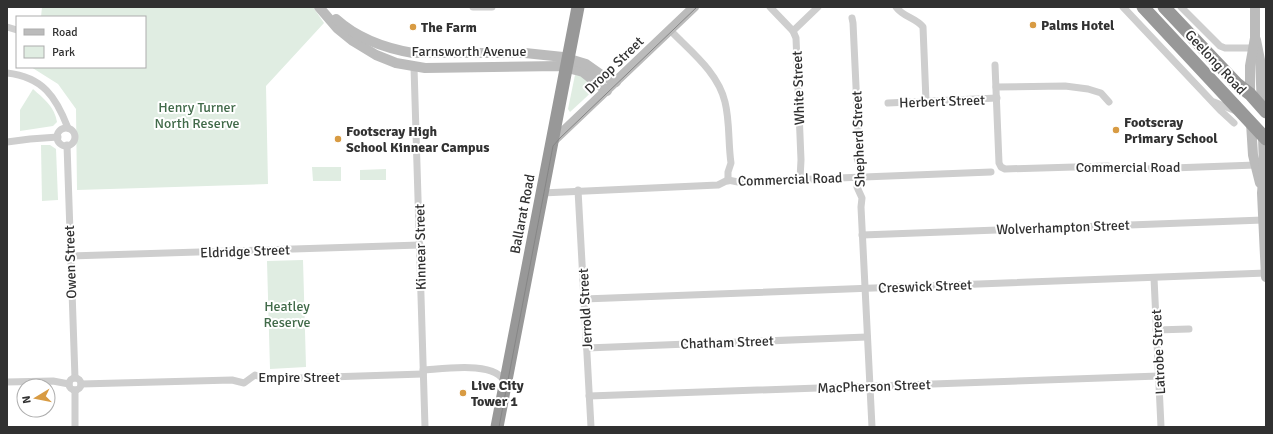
<svg xmlns="http://www.w3.org/2000/svg" width="1273" height="434" font-family="Signika,sans-serif">
<style>
.green{fill:#e0ede2}
.lines{fill:none;stroke-linecap:round;stroke-linejoin:round}
.street{stroke:#cecece;stroke-width:7}
.secondary{stroke:#bbb;stroke-width:10}
.highway{stroke:#989898;stroke-width:13}
.tram{stroke:#868686;stroke-width:1}
.poi-dot{fill:#d89b43;stroke:#fff;stroke-width:1.5}
.labels{text-anchor:middle;stroke-width:4;stroke-linejoin:round;paint-order:stroke}
.poi-label{font-size:14px;font-weight:bold;fill:#313131;stroke:#fff;text-anchor:start}
.street-label{font-size:14px;fill:#313131;stroke:#fff}
.park-label{font-size:14px;fill:#416a49;stroke:#fff}
</style>
<rect width="100%" height="100%" fill="#fff"/>
<!-- green -->
<g class="green">
<path d="M42 7H313L324 23 266 86 268 184 77 190 76 109 58 84 31 67H145V17H41Z"/>
<path d="M575 75 582 76 596 88 570 112 568 109Z"/>
<path d="M33 89C43 98 55 107 57 122L53 126 20 131V110Z"/>
<path d="M41 145H50L56 149 58 200 42 201Z"/>
<path d="M312 167H341V181H313Z"/>
<path d="M386 169V180H360V170Z"/>
<path d="M303 260 306 367 270 369 267 261Z"/>
</g>
<g class="lines">
<!-- street -->
<g class="street">
<path d="M473 7H492"/>
<path d="M770 7 793 31 796 38 801 160 800 179"/>
<path d="M896 7C903 17 916 18 923 27L926 101"/>
<path d="M1123 7 1221 111 1234 123"/>
<path d="M1181 7 1220 46 1225 48H1253"/>
<path d="M852 18 853 23 859 150 857 158 861 169 857 187 862 198 861 207 872 427"/>
<path d="M7 27 17 30"/>
<path d="M670 30C690 51 718 72 725 102 730 122 728 143 731 163L728 172V181"/>
<path d="M793 31 818 7"/>
<path d="M995 65 999 163 1001 167 1005 169 1108 166 1116 170 1256 165"/>
<path d="M414 67 425 427"/>
<path d="M7 73C43 77 56 97 68 128"/>
<path d="M996 87 1065 86 1088 89 1101 93 1109 102"/>
<path d="M1214 102 1236 111"/>
<path d="M888 103 997 98"/>
<circle cx="66" cy="137" r="9"/>
<path d="M7 142 30 139 58 137"/>
<path d="M67 145 75 378"/>
<path d="M578 190 591 427"/>
<path d="M542 193 718 185 728 180 738 182 991 172"/>
<path d="M862 235 1263 220"/>
<path d="M70 256 420 245"/>
<path d="M1154 278 1161 427"/>
<path d="M584 299 1266 273"/>
<path d="M1156 330 1189 329"/>
<path d="M587 348 867 337"/>
<path d="M423 370C442 369 497 360 505 383"/>
<circle cx="75" cy="384" r="6"/>
<path d="M7 382 53 381 69 384"/>
<path d="M81 384 232 380 244 383 255 375 266 379 423 374"/>
<path d="M589 396 1159 376"/>
<path d="M75 427V390"/>
</g>
<!-- secondary -->
<g class="secondary">
<path d="M319 7 337 28 353 41 376 55 396 63 425 68 560 66 583 72 607 91"/>
<path d="M336 19C358 39 384 48 413 53H525L563 57 586 64 603 76 616 82"/>
<path d="M1256 40 1260 60 1262 107"/>
<path d="M1250 94V66L1255 38V7"/>
<path d="M1251 123 1253 155 1260 183"/>
<path d="M1263 136 1264 169 1262 193 1266 277"/>
<path d="M552 142 694 7"/>
</g>
<!-- highway -->
<g class="highway">
<path d="M1143 7 1266 139"/>
<path d="M1164 7 1237 84 1250 94 1266 112"/>
<path d="M497 427 578 7"/>
</g>
<!-- tram -->
<path class="tram" d="M499 427 553 146 560 138 697 7"/>
</g>
<!-- markers -->
<g class="poi-dot">
<circle cx="1033" cy="25" r="4"/>
<circle cx="413" cy="27" r="4"/>
<circle cx="1116" cy="130" r="4"/>
<circle cx="338" cy="139" r="4"/>
<circle cx="463" cy="393" r="4"/>
</g>
<g class="labels">
<!-- poi labels -->
<g class="poi-label">
<text x="1041" y="30">Palms Hotel</text>
<text x="421" y="32">The Farm</text>
<text x="1124" y="127">Footscray<tspan x="1124" dy="16">Primary School</tspan></text>
<text x="346" y="136">Footscray High<tspan x="346" dy="16">School Kinnear Campus</tspan></text>
<text x="471" y="390">Live City<tspan x="471" dy="16">Tower 1</tspan></text>
</g>
<!-- street labels -->
<g class="street-label">
<text x="469" y="56">Farnsworth Avenue</text>
<text transform="translate(1216 62) rotate(47)" y="5">Geelong Road</text>
<text transform="translate(614 65) rotate(-44)" y="5">Droop Street</text>
<text transform="translate(798 88) rotate(-92)" y="5">White Street</text>
<text transform="translate(942 101) rotate(-2)" y="5">Herbert Street</text>
<text transform="translate(858 139) rotate(-92)" y="5">Shepherd Street</text>
<text x="1128" y="172">Commercial Road</text>
<text transform="translate(790 179) rotate(-2)" y="5">Commercial Road</text>
<text transform="translate(522 214) rotate(-79)" y="5">Ballarat Road</text>
<text transform="translate(1063 227) rotate(-2)" y="5">Wolverhampton Street</text>
<text transform="translate(420 247) rotate(-91)" y="5">Kinnear Street</text>
<text transform="translate(245 251) rotate(-2)" y="5">Eldridge Street</text>
<text transform="translate(70 262) rotate(-92)" y="5">Owen Street</text>
<text transform="translate(925 286) rotate(-2)" y="5">Creswick Street</text>
<text transform="translate(585 309) rotate(-93)" y="5">Jerrold Street</text>
<text transform="translate(727 342) rotate(-2)" y="5">Chatham Street</text>
<text transform="translate(1158 352) rotate(-93)" y="5">Latrobe Street</text>
<text x="299" y="382">Empire Street</text>
<text transform="translate(874 386) rotate(-2)" y="5">MacPherson Street</text>
</g>
<!-- park labels -->
<g class="park-label">
<text x="197" y="112">Henry Turner<tspan x="197" dy="16">North Reserve</tspan></text>
<text x="287" y="311">Heatley<tspan x="287" dy="16">Reserve</tspan></text>
</g>
</g>
<!-- border -->
<rect width="1273" height="434" fill="none" stroke="#313131" stroke-width="16"/>
<!-- legend -->
<rect x="16" y="16" width="130" height="52" fill="#ffffff" stroke="#adadad"/>
<rect x="24" y="29" width="20" height="6" fill="#bbbbbb" stroke="#adadad"/>
<text x="52" y="36" font-size="12" fill="#313131">Road</text>
<rect x="24" y="46" width="20" height="12" fill="#e0ede2" stroke="#adadad"/>
<text x="52" y="56" font-size="12" fill="#313131">Park</text>
<!-- north arrow -->
<g transform="translate(36 398) rotate(260)"><circle r="19" fill="#ffffff" stroke="#adadad"/>
<path d="M0-3L7 15L0 10L-7 15Z" fill="#d89b43"/>
<text y="-6" font-size="11" font-weight="bold" text-anchor="middle" fill="#313131">N</text>
</g>
</svg>
